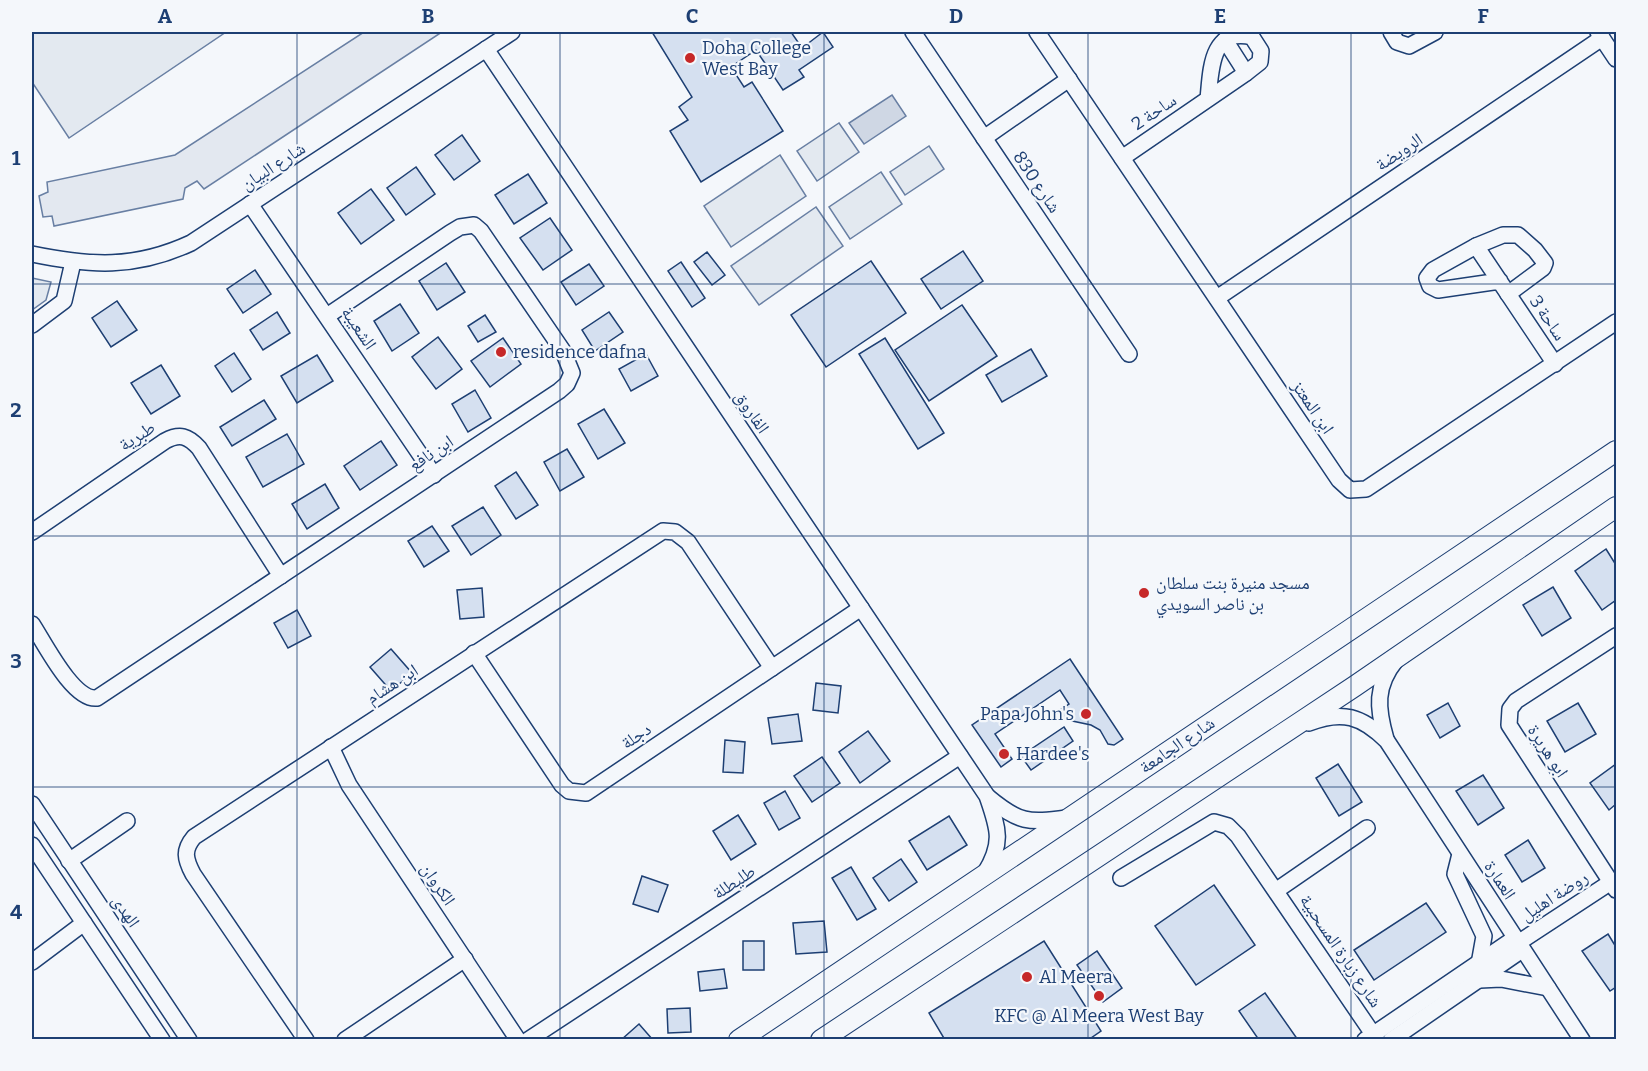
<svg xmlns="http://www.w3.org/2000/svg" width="1648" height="1071" font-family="Bitter,'Noto Naskh Arabic',serif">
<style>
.green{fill:#e3e9f0;stroke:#687fa3;stroke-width:1.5}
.parking{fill:#e3e8f0;stroke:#687fa3;stroke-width:1.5}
.water{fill:#cfd7e4;stroke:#687fa3;stroke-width:1.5}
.building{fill:#d5e0f0;stroke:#1d3f73;stroke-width:1.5}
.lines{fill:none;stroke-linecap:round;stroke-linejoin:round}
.minor-casing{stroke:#1d3f73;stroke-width:18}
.major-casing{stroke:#1d3f73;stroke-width:22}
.minor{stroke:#f4f7fb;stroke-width:15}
.major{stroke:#f4f7fb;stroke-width:20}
.grid{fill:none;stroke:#1d3f73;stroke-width:1.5;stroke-opacity:0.55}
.poi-dot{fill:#c62828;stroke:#f4f7fb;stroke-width:2}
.labels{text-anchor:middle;stroke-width:4.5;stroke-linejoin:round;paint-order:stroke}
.poi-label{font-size:18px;fill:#1d3f73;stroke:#f4f7fb;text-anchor:start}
.street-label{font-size:18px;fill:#1d3f73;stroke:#f4f7fb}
.neatline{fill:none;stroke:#1d3f73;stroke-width:2}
.grid-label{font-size:20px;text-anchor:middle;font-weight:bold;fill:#1d3f73}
</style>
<rect width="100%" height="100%" fill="#f4f7fb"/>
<!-- green -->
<g class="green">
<path d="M32 32H226L69 138 32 82Z"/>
<path d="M839 123 859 152 817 181 797 151Z"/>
<path d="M929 146 944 169 905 195 890 172Z"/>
<path d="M780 155 806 196 731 247 704 206Z"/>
<path d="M881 172 902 204 850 239 829 207Z"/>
<path d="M816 207 843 246 759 305 731 266Z"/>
<path d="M32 278 51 282 46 300 32 310Z"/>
</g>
<!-- parking -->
<path class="parking" d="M364 32H442L204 189 197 181 185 188 183 199 54 226 52 216 43 217 39 196 48 192 47 182 175 155Z"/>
<!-- water -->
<path class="water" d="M892 95 906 116 864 144 849 123Z"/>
<!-- building -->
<g class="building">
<path d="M652 32H791L802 48 823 32 833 47 799 70 804 77 783 90 756 50 731 67 744 87 752 82 783 131 701 182 670 131 688 120 679 107 692 97Z"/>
<path d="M462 135 480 161 454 180 435 155Z"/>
<path d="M416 167 435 194 406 215 387 188Z"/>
<path d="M528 174 547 203 514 224 495 195Z"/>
<path d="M371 189 394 220 361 244 338 213Z"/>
<path d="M550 218 572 250 543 270 520 238Z"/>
<path d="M963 251 983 281 941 309 921 279Z"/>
<path d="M707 252 725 275 712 285 694 262Z"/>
<path d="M871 261 906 313 826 367 791 315Z"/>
<path d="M681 262 705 298 692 307 668 271Z"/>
<path d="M446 263 465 292 437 310 419 281Z"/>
<path d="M589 264 604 286 576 305 561 282Z"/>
<path d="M255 270 271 294 243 313 227 289Z"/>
<path d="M117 301 137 330 111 347 92 318Z"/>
<path d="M400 304 419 333 392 351 374 321Z"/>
<path d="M962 305 997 356 929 401 895 350Z"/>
<path d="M277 312 290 333 263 350 250 330Z"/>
<path d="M609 312 623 332 595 351 582 330Z"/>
<path d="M485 315 496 332 478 342 468 326Z"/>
<path d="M438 337 462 369 436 389 412 357Z"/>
<path d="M503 338 521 364 490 387 471 361Z"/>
<path d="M885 338 944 433 918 449 859 354Z"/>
<path d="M1031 349 1047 376 1002 402 986 375Z"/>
<path d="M234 353 251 379 232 392 215 366Z"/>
<path d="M646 354 658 376 631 391 619 369Z"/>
<path d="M317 355 333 381 297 403 281 376Z"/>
<path d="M161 365 180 396 151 414 131 383Z"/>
<path d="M475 390 491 418 468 432 452 404Z"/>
<path d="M264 400 276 419 232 446 220 427Z"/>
<path d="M604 409 625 443 598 459 578 424Z"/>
<path d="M287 434 304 464 263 487 246 457Z"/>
<path d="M381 441 397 465 360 490 344 466Z"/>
<path d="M567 449 584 477 560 491 544 462Z"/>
<path d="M516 472 538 505 516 519 495 486Z"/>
<path d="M325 484 339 508 307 529 292 504Z"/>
<path d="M483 507 501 535 471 555 452 526Z"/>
<path d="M432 526 449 551 424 567 408 541Z"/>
<path d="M1606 549 1616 565V600L1602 610 1575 571Z"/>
<path d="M1553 587 1571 618 1542 636 1523 605Z"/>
<path d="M482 588 484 617 460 619 457 590Z"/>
<path d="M297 610 311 636 288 648 274 623Z"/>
<path d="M391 649 412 673 391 691 370 667Z"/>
<path d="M1070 659 1123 739 1114 745 1108 744 1100 730 1091 725 1063 719 1057 712 1069 704 1060 690 995 734 1012 759 1001 767 972 725Z"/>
<path d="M816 683 841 686 838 713 813 710Z"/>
<path d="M1448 703 1460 726 1440 738 1427 715Z"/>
<path d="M1578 703 1596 734 1565 752 1547 721Z"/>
<path d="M798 714 802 741 772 744 768 718Z"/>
<path d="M1064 727 1073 741 1031 770 1021 756Z"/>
<path d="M868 731 890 761 860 783 839 752Z"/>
<path d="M725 740 745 742 743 773 723 772Z"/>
<path d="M822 757 840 783 812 802 794 776Z"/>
<path d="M1338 764 1362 802 1339 816 1316 778Z"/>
<path d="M1616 764V804L1609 810 1590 783Z"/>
<path d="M1483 775 1504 808 1478 825 1456 791Z"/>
<path d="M785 791 800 818 779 830 764 803Z"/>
<path d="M738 815 756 844 731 860 713 831Z"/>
<path d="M949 816 967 845 927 870 909 841Z"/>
<path d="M1528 840 1545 868 1522 882 1505 855Z"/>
<path d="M901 859 917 882 889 901 873 878Z"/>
<path d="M851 867 876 909 857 920 832 878Z"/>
<path d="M642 876 668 885 658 912 633 904Z"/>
<path d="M1214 885 1255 945 1196 985 1155 926Z"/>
<path d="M1426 903 1446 932 1374 980 1354 950Z"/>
<path d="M824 921 827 952 796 954 793 923Z"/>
<path d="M1608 934 1616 947V987L1610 991 1582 951Z"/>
<rect x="743" y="941" width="21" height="29"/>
<path d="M1044 941 1101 1031 1088 1040H945L929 1013Z"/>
<path d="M1097 951 1122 988 1103 1002 1077 965Z"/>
<path d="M724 969 727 988 700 991 698 972Z"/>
<path d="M1265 993 1298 1040H1259L1239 1011Z"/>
<path d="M690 1008 691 1032 668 1033 667 1009Z"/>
<path d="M639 1024 653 1040H621Z"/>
</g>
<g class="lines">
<defs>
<g id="minor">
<path d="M913 32 1129 354"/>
<path d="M1037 32 1339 480 1350 490 1366 489 1616 322"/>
<path d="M1391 32 1397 42 1409 46 1435 32"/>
<path d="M1598 32 1616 59"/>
<path d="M1225 40 1246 73"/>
<path d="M486 49 987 796C998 828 1004 842 985 873"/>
<path d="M984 138 1069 79"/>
<path d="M1122 158 1246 73 1260 62 1261 51 1252 37C1210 27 1211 71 1208 99"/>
<path d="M250 204 434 475"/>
<path d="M1476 246 1503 235H1518L1535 250 1545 263 1543 268 1508 294"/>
<path d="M32 254C90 266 135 269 191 243L512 32"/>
<path d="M1500 281 1438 290 1430 286 1427 278 1433 270 1476 246 1555 364"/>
<path d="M1217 298 1602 38"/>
<path d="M32 325 64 301 73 262"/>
<path d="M32 532 165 441C180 433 188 436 199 448L281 576"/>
<path d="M32 624C44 642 73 701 97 698L559 391 567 384 572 373 563 351 481 231 474 225 460 227 450 233 327 316"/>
<path d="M1616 636 1516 701 1510 709 1509 725 1616 890"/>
<path d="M474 653 562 785 569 791 586 793 861 608"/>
<path d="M1309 723C1342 710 1362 716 1387 741L1582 1040"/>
<path d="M1386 739C1377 708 1375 686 1396 660"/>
<path d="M331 747 349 785 518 1040"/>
<path d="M988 797C1019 823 1028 823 1067 818"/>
<path d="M32 804 189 1040"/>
<path d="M32 845 162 1040"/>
<path d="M1460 854 1455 874 1484 936 1479 964"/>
<path d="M69 861 127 821"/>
<path d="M1121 878 1214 822 1228 826 1238 836 1377 1040"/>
<path d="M1277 890 1367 828"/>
<path d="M1518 943 1611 882"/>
<path d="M32 962 84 923"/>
<path d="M1480 980 1501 979 1548 988"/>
<path d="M306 1040 193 874C185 859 183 850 194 837L663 531 675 532 688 542 772 668"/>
<path d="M345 1040 465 959"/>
<path d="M528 1040 960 756"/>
<path d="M1365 1040 1515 938"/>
<path d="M1391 1040 1522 950"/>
</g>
<g id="major">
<path d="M739 1040 1616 451"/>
<path d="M821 1040 1355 686 1616 507"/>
</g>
</defs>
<!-- minor casing -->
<use href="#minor" class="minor-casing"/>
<!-- major casing -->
<use href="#major" class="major-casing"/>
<!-- minor -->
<use href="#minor" class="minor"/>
<!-- major -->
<use href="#major" class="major"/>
</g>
<!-- grid -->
<path class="grid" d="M297 32V1040M560 32V1040M824 32V1040M1088 32V1040M1351 32V1040M32 284H1616M32 536H1616M32 787H1616"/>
<!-- markers -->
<g class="poi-dot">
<circle cx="690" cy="58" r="6"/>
<circle cx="501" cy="352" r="6"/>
<circle cx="1144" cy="593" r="6"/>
<circle cx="1086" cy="714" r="6"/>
<circle cx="1004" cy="754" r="6"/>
<circle cx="1027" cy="977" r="6"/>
<circle cx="1099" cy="996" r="6"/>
</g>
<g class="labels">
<!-- poi labels -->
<g class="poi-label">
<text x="702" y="54">Doha College<tspan x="702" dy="21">West Bay</tspan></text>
<text x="513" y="358">residence dafna</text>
<text x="1156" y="589">مسجد منيرة بنت سلطان<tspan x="1156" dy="21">بن ناصر السويدي</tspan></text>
<text x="1074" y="720" text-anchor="end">Papa John's</text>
<text x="1016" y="760">Hardee's</text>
<text x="1039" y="983">Al Meera</text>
<text x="1099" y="1022" text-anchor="middle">KFC @ Al Meera West Bay</text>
</g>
<!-- street labels -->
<g class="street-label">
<text transform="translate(1154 112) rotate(-34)" y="6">ساحة 2</text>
<text transform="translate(1399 152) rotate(-34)" y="6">الرويضة</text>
<text transform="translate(273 166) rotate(-33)" y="6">شارع البيان</text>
<text transform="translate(1037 182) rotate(56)" y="6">شارع 830</text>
<text transform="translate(1548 318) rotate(56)" y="6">ساحة 3</text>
<text transform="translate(359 328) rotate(56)" y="6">الشعيبة</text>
<text transform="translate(1313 407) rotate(56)" y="6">ابن المعتز</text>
<text transform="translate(752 412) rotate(56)" y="6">الفاروق</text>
<text transform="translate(137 436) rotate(-33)" y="6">طبرية</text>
<text transform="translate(431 453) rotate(-34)" y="6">ابن نافع</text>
<text transform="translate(392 684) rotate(-33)" y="6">ابن هشام</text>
<text transform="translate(636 736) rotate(-34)" y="6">دجلة</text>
<text transform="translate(1177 745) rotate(-34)" y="6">شارع الجامعة</text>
<text transform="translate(1548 751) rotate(57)" y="6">ابو هريرة</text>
<text transform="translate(1500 880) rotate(57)" y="6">العمارة</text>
<text transform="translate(734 882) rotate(-33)" y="6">طليطلة</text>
<text transform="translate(438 884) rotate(56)" y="6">الكروان</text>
<text transform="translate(1554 896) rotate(-33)" y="6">روضة اهليل</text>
<text transform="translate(126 911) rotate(56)" y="6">الهدى</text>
<text transform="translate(1341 951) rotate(56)" y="6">شارع زبارة المسحبية</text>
</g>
</g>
<!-- border -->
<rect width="1648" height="1071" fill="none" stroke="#f4f7fb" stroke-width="66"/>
<rect x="33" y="33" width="1582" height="1005" class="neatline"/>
<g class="grid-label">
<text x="165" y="23">A</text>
<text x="428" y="23">B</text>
<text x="692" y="23">C</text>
<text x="956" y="23">D</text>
<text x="1220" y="23">E</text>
<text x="1483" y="23">F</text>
<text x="16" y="165">1</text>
<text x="16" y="417">2</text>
<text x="16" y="668">3</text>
<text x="16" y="919">4</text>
</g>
</svg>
